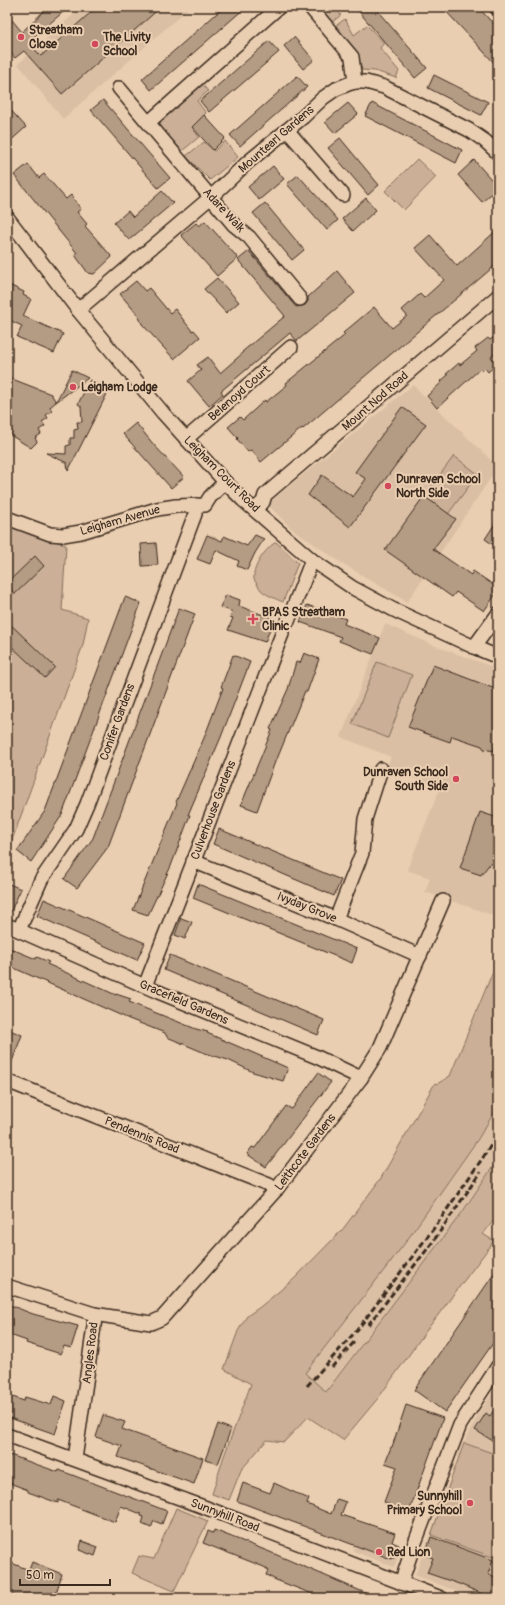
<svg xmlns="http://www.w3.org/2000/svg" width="505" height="1605" font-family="Pangolin,sans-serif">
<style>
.built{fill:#dabfa4}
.green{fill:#cbb097;stroke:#836d5a}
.building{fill:#b49b84;stroke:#3b2a1e}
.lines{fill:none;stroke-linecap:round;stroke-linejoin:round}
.minor-casing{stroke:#3b2a1e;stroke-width:16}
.minor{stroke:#eaceb1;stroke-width:13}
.rail{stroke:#3b2a1e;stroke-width:3;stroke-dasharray:6 3;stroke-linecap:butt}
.poi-dot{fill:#d1495b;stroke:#eaceb1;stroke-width:1.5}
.labels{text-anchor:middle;stroke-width:4;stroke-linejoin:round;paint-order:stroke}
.poi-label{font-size:12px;font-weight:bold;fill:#3b2a1e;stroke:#eaceb1;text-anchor:start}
.street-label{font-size:12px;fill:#3b2a1e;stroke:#eaceb1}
</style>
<rect width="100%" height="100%" fill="#eaceb1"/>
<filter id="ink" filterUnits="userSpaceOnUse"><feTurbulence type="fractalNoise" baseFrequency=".025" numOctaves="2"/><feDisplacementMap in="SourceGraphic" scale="8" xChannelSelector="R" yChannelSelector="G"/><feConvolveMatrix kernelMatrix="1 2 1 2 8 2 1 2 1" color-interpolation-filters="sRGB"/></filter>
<g filter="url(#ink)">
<!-- built -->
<g class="built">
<path d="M82 7H190L63 119 18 64Z"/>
<path d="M413 385 498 467 407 602 340 562 291 528 267 504Z"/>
<path d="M385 624 433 645 498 669V917L425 892 430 878 407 870 440 788 386 769 391 757 341 737Z"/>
<path d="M498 1106V1159L463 1211 325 1392 305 1372 405 1243 478 1139Z"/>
<path d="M498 1384V1598H474L415 1575 467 1436 481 1410Z"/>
<path d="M361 1530 402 1547 394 1567 353 1551Z"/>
</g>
<!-- green -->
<g class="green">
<path d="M315 7H333L341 15 330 24Z"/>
<path d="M345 19 354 35 367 25 384 43 380 48 399 71 396 78 375 71 362 70 360 61 357 56 334 27Z"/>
<path d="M201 83 208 91 197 101 206 113 192 127 199 137 182 151 162 128 157 119Z"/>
<path d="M225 141 238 157 210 180 186 156 204 142 214 151Z"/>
<path d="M417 159 436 177 404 210 385 191Z"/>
<path d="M454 456 478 474 448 514 424 496Z"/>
<path d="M7 523 66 545 62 610 88 618 83 645 7 854Z"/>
<path d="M276 542 298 563 283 602C276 599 266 595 261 590 259 587 255 582 254 579 252 567 266 548 276 542Z"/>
<path d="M377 662 412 675 388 738 352 724Z"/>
<path d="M498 959V1106L478 1139 405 1243 305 1373 326 1392 463 1211 498 1159V1215L483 1234 494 1241 426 1331 379 1397 343 1440 308 1417 284 1442 267 1440 241 1470 229 1500 212 1494 224 1456 251 1384 224 1369 238 1331 247 1316 260 1307 294 1279 343 1229 381 1178 435 1083 437 1084 450 1076Z"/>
<path d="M464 1443 492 1453 498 1461V1559L431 1535Z"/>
<path d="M176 1508 208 1521 174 1591 132 1573 139 1556 154 1559Z"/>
</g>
<!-- building -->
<g class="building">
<path d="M48 7H69L28 42 41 56 97 7H161L62 94 24 51 15 58 7 49V14L22 32Z"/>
<path d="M224 7H246L151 90 142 79Z"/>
<path d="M355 7H374L427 68 415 78Z"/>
<path d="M442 7H478L498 29V67Z"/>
<path d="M294 37 314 60 303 69 284 46Z"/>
<path d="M269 41 279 52 209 112 200 101Z"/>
<path d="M434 75 488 102 481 115 428 88Z"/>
<path d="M297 76 307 87 240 146 230 135Z"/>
<path d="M103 100 170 178 158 188 91 110Z"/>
<path d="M348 103 358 114 335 133 325 122Z"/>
<path d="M372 103 462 150 456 163 365 116Z"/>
<path d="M7 106 26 127 7 144Z"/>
<path d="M204 115 225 138 213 150 192 127Z"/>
<path d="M340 138 379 185 368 195 328 148Z"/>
<path d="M474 160 498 187V188L482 202 458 175Z"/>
<path d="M28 164 39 178 44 174 66 199 71 195 81 209 77 212 87 224 85 226 112 257 94 274 88 273 75 255 77 253 14 175Z"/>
<path d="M273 166 284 179 259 200 248 187Z"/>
<path d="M298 175 338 220 327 230 287 184Z"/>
<path d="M162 191 173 203 129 240 114 223 128 211 133 217Z"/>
<path d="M366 198 376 210 353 231 342 219Z"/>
<path d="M265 203 304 250 292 260 253 213Z"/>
<path d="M205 221 238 258 217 276 181 235 196 223 199 226Z"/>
<path d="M498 229V263L303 429 302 428 261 462 251 450 248 452 237 439 238 438 228 427 240 417 243 420 265 400 266 402 287 385 286 383 345 335 343 333 374 307 392 328 407 316 402 310 420 294 424 298 444 280 415 248 430 235 457 266Z"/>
<path d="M249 251 296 307 305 305 308 301V297L337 271 355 293 297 341 290 333 221 391 223 394 209 406 188 381 201 370 197 365 208 357 220 373 243 353 242 352 285 316 238 260Z"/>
<path d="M217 278 239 302 226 313 204 289Z"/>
<path d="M136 281 145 291 149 288 170 313 175 309 192 331 194 330 200 337 174 359 142 324 138 315 120 294Z"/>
<path d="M7 284 24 292 23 295 31 299 23 316 63 334 54 353 17 337 22 326 7 319Z"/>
<path d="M498 334V351L491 357 497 364 488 372 485 368 482 371 480 369 437 408 427 396 442 382 441 381 448 375 446 374 459 363 460 365 477 351 475 348 488 338 490 340Z"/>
<path d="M72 370 88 378 56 402Z"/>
<path d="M7 377 51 394 56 402 50 407 52 411 46 415 48 418 42 422 45 426 39 430 41 434 35 438 37 442 31 448 7 433Z"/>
<path d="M90 380 109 390 68 471 67 463 46 453 66 454V446L70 445V438H74V430L78 429 77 422H82L81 406 78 404Z"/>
<path d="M402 407 426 424 350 527 308 495 322 475 353 497 366 479 355 472Z"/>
<path d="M136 423 154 445 184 477 171 488 123 434Z"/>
<path d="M424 496 456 519 433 549 471 575 473 571 498 588V591L484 611 456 592 452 597 385 550Z"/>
<path d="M498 519V548L485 539Z"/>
<path d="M207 535 222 541 224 536 247 546 255 535 264 539 255 553 247 570 237 566 239 561 216 550 210 564 197 559Z"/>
<path d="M156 543 158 565 142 566 141 544Z"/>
<path d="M35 556 44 566 15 594 7 585V583Z"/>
<path d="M226 595 240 600 239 606 274 619 265 642 228 630 233 618 230 617 233 612 220 607Z"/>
<path d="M125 597 141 603 62 815 31 862 17 851 45 811Z"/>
<path d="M307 605 346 619 344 624 380 638 373 654 339 641 341 637 300 622Z"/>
<path d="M179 608 195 614 108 847 77 888 64 879 93 838Z"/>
<path d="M7 621 55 667 45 678 7 642Z"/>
<path d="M304 653 319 659 307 692 305 691 277 759H276L257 811 241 805 272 730 270 729 288 689 296 662 300 663Z"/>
<path d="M233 655 250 662 221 737 188 815H190L171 866 148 915 133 910 177 803 176 802 204 738 223 688 221 687Z"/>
<path d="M433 665 498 690V749L494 748V751L484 749 482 746 452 736 450 742 408 727Z"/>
<path d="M480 812 498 818V853L481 875 460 868Z"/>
<path d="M219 829 341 880 334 896 213 844Z"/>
<path d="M7 883 21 889 8 917H7Z"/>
<path d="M198 884 357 949 352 963 193 898Z"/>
<path d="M44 899 145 943 137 960 37 916Z"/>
<path d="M181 918 192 922 185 939 175 935Z"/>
<path d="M7 947 36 959 37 957 49 962 47 964 116 995V994L131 999 129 1002 196 1029 208 1032 207 1033 288 1068 283 1081 253 1072 228 1060 205 1053 167 1037 165 1033 129 1019 7 965Z"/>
<path d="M170 955 324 1020 318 1035 164 970Z"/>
<path d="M7 1029 22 1035 8 1072H7Z"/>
<path d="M318 1073 331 1082 266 1167 247 1154 252 1147 255 1148 286 1106 292 1109Z"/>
<path d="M498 1268V1336L445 1412 414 1390Z"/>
<path d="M7 1304 33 1314 78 1326 71 1348 64 1346 61 1354 26 1343 27 1341 7 1334Z"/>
<path d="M10 1396 24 1401 25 1397 51 1405 54 1396 66 1401 55 1434 7 1417V1404Z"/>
<path d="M498 1404V1444L475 1430 486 1413 490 1416Z"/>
<path d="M406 1405 443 1418 408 1515 392 1510 393 1506 384 1502 397 1467 385 1463 391 1447H392Z"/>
<path d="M103 1415 125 1422 122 1429 203 1458 194 1484 118 1457 122 1446 96 1437Z"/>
<path d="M218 1424 231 1429 218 1464 205 1460Z"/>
<path d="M10 1455 58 1472 59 1470 167 1511 162 1524 154 1521 151 1528 142 1524 144 1517 141 1516V1514L121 1506 115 1522 58 1500V1503L28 1492V1490L7 1482V1464Z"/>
<path d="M243 1483 270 1493 274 1483 309 1499 307 1504 331 1514 337 1499 346 1502 341 1515 395 1533 392 1542 399 1545 394 1558 391 1559 237 1501Z"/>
<path d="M214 1530 270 1552 377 1598H323L276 1580 266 1575 268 1570 264 1567 203 1543 208 1531 213 1533Z"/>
<path d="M431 1537 493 1560 488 1574 498 1578V1591L496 1598H492L459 1584 427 1573 433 1558 425 1555Z"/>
<path d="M82 1541 98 1547 95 1556 79 1550Z"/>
<path d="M9 1562 29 1570 32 1562 62 1574 57 1590H56L53 1598H19L7 1593V1567Z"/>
</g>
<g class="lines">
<defs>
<g id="minor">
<path d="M310 7 352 57 355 82"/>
<path d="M496 7 498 9"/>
<path d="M119 88 234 225 249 237 300 299"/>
<path d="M149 122 279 7"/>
<path d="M287 130 343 195"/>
<path d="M7 217 78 310 163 413 225 482 243 500 312 560 353 588 394 610 474 647 498 657"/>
<path d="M78 310 211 197 248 162 303 117 323 98 336 89 348 84 355 82H366L384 87 469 130 485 141 498 153"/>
<path d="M186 439 291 347"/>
<path d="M255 509 263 502 265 495 498 296"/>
<path d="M7 518 50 534 63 535 81 532 157 509 176 506 205 505 210 497 225 482"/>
<path d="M288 621 312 560"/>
<path d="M474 647 498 614"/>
<path d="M193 861 336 919 420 956"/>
<path d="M336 919 362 853 365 819 381 769"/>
<path d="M7 925 156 991 317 1057 361 1078"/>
<path d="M19 930 41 880 76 829 87 804 195 514 196 505"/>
<path d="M145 986 282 634"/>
<path d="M7 1081 269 1185 276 1190"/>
<path d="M7 1286 94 1314 151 1323 162 1318 276 1190 361 1078 380 1048 443 901"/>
<path d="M7 1435 204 1507 441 1598"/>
<path d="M75 1459 95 1319 94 1314"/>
<path d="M401 1583 411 1553 460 1425 498 1366"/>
</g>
</defs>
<!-- minor casing -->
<use href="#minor" class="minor-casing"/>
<!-- minor -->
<use href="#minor" class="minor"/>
<!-- rail -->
<g class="rail">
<path d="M368 1325 432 1243 481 1172"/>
<path d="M332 1367 356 1340"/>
<path d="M307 1386 357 1330 437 1224 484 1156 498 1134"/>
</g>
</g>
</g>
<!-- markers -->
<g class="poi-dot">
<circle cx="21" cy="37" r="4"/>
<circle cx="95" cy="44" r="4"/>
<circle cx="73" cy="387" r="4"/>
<circle cx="388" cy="486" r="4"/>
<path d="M251 613h4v4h4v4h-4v4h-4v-4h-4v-4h4z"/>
<circle cx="456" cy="779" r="4"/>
<circle cx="470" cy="1503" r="4"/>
<circle cx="379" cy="1552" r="4"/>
</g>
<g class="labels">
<!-- poi labels -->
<g class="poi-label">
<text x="29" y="34">Streatham<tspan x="29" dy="14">Close</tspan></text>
<text x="103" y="41">The Livity<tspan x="103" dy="14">School</tspan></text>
<text x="81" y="391">Leigham Lodge</text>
<text x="396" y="483">Dunraven School<tspan x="396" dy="14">North Side</tspan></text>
<text x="262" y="616">BPAS Streatham<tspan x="262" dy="14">Clinic</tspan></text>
<text x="448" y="776" text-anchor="end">Dunraven School<tspan x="448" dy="14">South Side</tspan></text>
<text x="462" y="1500" text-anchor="end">Sunnyhill<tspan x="462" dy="14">Primary School</tspan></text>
<text x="387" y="1556">Red Lion</text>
</g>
<!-- street labels -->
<g class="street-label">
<text transform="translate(276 139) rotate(-41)" y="4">Mountearl Gardens</text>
<text transform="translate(224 210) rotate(47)" y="4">Adare Walk</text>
<text transform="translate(239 393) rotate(-41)" y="4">Belenoyd Court</text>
<text transform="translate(375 401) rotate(-41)" y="4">Mount Nod Road</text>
<text transform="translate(222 474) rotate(45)" y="4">Leigham Court Road</text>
<text transform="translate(120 520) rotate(-16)" y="4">Leigham Avenue</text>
<text transform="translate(117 722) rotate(-70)" y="4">Conifer Gardens</text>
<text transform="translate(213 810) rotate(-69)" y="4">Culverhouse Gardens</text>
<text transform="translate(307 907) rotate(22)" y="4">Ivyday Grove</text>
<text transform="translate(184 1002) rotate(23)" y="4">Gracefield Gardens</text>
<text transform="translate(142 1135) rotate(22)" y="4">Pendennis Road</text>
<text transform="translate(305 1152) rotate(-53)" y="4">Leithcote Gardens</text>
<text transform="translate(90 1353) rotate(-83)" y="4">Angles Road</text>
<text transform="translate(225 1515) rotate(21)" y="4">Sunnyhill Road</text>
</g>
</g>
<!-- margin -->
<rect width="505" height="1605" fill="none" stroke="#eaceb1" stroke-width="24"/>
<rect x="12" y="12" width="481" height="1581" fill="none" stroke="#3b2a1e" stroke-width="1.5" filter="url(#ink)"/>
<!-- scale -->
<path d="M20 1579v6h90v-6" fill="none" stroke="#3b2a1e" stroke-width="2"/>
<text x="26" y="1579" font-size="12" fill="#3b2a1e" stroke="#eaceb1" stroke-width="3" paint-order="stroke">50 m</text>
</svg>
